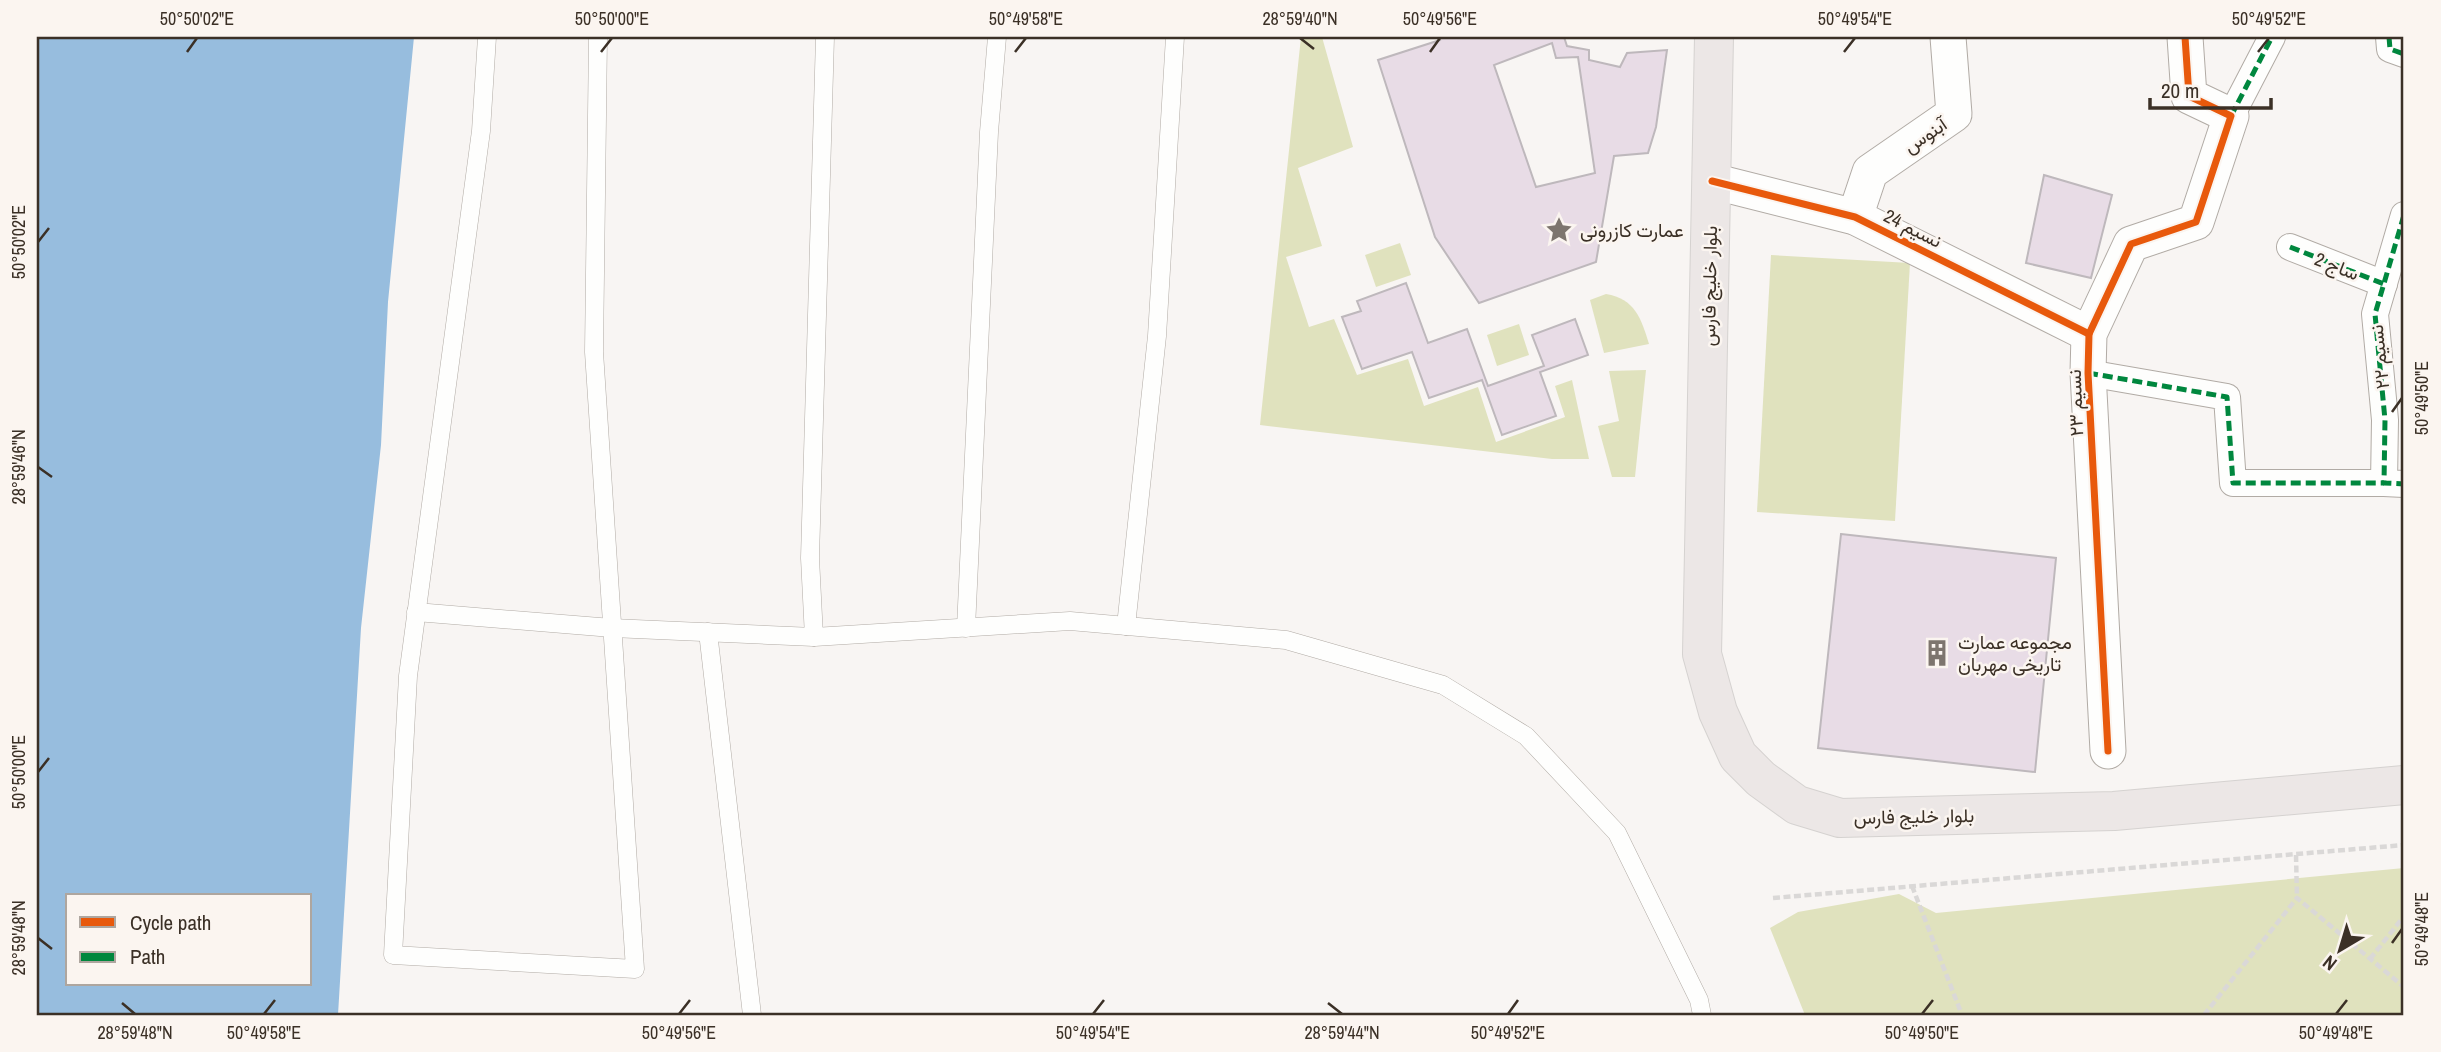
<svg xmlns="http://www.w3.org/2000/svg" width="2441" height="1052" font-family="'Archivo Narrow',Vazirmatn,sans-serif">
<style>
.green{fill:#e0e2be}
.water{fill:#97bdde;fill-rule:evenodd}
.building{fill:#e8dce6;stroke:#beb8bc;stroke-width:2;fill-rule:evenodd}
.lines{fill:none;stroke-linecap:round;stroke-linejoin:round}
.service-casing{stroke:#b1aba5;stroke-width:19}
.pedestrian-casing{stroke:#b1aba5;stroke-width:28}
.minor-casing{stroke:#b1aba5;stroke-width:37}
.primary-casing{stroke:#d5d2d0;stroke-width:40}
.path{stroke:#dad8d7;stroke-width:4.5;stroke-dasharray:7 3.5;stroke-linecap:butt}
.service{stroke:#fefefd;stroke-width:18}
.pedestrian{stroke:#fefefd;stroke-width:26}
.minor{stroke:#fefefd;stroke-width:35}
.primary{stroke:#ece7e6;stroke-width:38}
.quiet{stroke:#00873e;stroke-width:5;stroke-dasharray:10 5;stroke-linecap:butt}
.cycleway-casing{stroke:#fbf5f0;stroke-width:11}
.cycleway{stroke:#e8590c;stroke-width:7}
.ticks{fill:none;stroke:#3b3026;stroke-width:2.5}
.labels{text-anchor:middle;stroke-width:5;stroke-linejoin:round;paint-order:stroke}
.street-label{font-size:19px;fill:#3b3026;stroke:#fbf5f0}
.poi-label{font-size:19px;fill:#3b3026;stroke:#fbf5f0;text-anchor:start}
.neatline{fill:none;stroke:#3b3026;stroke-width:2.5}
.ticks-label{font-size:18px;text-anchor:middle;fill:#3b3026}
</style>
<rect width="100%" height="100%" fill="#f8f5f3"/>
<!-- green -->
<g class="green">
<path d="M1301 37H1322L1353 147 1298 168 1322 246 1286 257 1309 327 1334 319 1357 375 1408 359 1424 406 1478 387 1496 442 1565 417 1555 386 1572 380 1589 459H1552L1260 425Z"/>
<path d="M1400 243 1411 275 1376 287 1365 255Z"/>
<path d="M1771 255 1910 263 1895 521 1757 512Z"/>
<path d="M1606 294C1635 299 1641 318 1649 344L1604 353 1590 300Z"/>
<path d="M1519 324 1529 355 1497 366 1487 335Z"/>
<path d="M1646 370 1635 477H1612L1598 426 1619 421 1609 371Z"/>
<path d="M2404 868V1015H1805L1770 928 1798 912 1899 894 1936 913Z"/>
</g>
<!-- water -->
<path class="water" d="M37 37H414L388 302 381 445 361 628 338 1015H37ZM68 896H310V984H68Z"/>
<!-- building -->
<g class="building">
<path d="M1439 37H1564L1567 46 1589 50V60L1620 67 1627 53 1667 50 1656 127 1648 153 1614 156 1596 262 1479 303 1435 237 1378 60 1440 40ZM1552 43 1556 58 1578 57 1595 173 1536 187 1494 65Z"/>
<path d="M2044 175 2112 195 2091 278 2026 263Z"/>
<path d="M1406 283 1428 343 1467 329 1488 386 1544 366 1532 335 1575 319 1588 355 1540 372 1556 416 1502 435 1482 380 1429 398 1412 352 1362 369 1342 317 1361 311 1357 301Z"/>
<path d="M1841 534 2056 558 2035 772 1818 748Z"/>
</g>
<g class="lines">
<defs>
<g id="service">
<path d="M487 37 481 131 408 676 393 955 635 969 594 352 598 37"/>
<path d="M416 612 612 628 814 637 1070 621 1286 640 1443 685 1526 736 1617 833 1699 1000 1702 1015"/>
<path d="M1126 626 1157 336 1175 37"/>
<path d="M966 628 989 132 997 37"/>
<path d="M708 632 752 1015"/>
<path d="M814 637 810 558 825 37"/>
</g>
<g id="pedestrian">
<path d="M2389 37 2390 49 2404 54"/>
<path d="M2231 116 2272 37"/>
<path d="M2404 215 2375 314 2385 420 2384 483 2404 484"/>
<path d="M2290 247 2384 284"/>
<path d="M2088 373 2227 397 2233 483H2384"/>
</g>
<g id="minor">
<path d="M1712 181 1855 217 2089 334"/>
<path d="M1855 217 1870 172 1954 114 1948 37"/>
<path d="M2108 751 2088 373 2089 334 2131 244 2196 222 2231 116 2189 96 2185 37"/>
</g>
<path id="primary" d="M1714 37 1702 654 1718 712 1738 756 1761 779 1797 805 1840 818 2114 811 2404 785"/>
</defs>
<!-- service casing -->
<use href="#service" class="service-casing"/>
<!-- pedestrian casing -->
<use href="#pedestrian" class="pedestrian-casing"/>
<!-- minor casing -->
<use href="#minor" class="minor-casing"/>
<!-- primary casing -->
<use href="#primary" class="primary-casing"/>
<!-- path -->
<g class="path">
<path d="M2296 855 2297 898"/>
<path d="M1912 886 1962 1015"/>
<path d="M1773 898 2404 845"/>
<path d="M2370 959 2404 916"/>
<path d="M2204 1015 2297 898 2404 987"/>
</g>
<!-- service -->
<use href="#service" class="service"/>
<!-- pedestrian -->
<use href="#pedestrian" class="pedestrian"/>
<!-- minor -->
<use href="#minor" class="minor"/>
<!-- primary -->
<use href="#primary" class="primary"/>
<!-- quiet -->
<g class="quiet">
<path d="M2389 37 2390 49 2404 54"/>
<path d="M2231 116 2272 37"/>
<path d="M2404 215 2375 314 2385 420 2384 483 2404 484"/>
<path d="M2290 247 2384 284"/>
<path d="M2088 373 2227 397 2233 483H2384"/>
</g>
<defs>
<g id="cycleway">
<path d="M1712 181 1855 217 2089 334"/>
<path d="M2108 751 2088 373 2089 334 2131 244 2196 222 2231 116 2189 96 2185 37"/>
</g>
</defs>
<!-- cycleway casing -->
<use href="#cycleway" class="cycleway-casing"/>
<!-- cycleway -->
<use href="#cycleway" class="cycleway"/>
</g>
<!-- ticks -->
<path class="ticks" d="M1300 38 1314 49M187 52 197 38M601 52 612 38M1015 52 1026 38M1430 52 1440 38M1844 52 1855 38M2258 52 2269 38M38 242 49 228M2392 412 2402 398M38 467 52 477M38 772 49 758M38 938 52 949M2392 943 2402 929M122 1003 135 1014M1328 1003 1342 1014M264 1014 275 1000M679 1014 690 1000M1093 1014 1104 1000M1508 1014 1518 1000M1922 1014 1933 1000M2336 1014 2347 1000"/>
<!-- icons -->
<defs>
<symbol id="sight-bare" viewBox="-9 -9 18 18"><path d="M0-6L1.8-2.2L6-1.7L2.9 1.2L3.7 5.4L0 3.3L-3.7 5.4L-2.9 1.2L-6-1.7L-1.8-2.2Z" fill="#7d756e" stroke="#fbf5f0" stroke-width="2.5" paint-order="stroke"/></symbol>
<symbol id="building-bare" viewBox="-9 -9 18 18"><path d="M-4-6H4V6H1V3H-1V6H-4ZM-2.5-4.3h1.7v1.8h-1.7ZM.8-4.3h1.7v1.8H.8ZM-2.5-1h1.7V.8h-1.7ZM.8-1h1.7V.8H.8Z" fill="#7d756e" stroke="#fbf5f0" stroke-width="2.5" paint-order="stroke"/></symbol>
</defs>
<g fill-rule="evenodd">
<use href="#sight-bare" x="1540" y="211" width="38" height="38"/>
<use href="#building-bare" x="1918" y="634" width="38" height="38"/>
</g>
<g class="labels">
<!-- street labels -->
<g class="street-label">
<text transform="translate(1925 135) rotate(-34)" y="7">آبنوس</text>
<text transform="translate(1913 228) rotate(27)" y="7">نسیم 24</text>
<text transform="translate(2337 266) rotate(21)" y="7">ساج 2</text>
<text transform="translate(1709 286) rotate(-89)" y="7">بلوار خلیج فارس</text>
<text transform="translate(2379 357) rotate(-96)" y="7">نسیم ۲۲</text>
<text transform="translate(2075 403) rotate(-92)" y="7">نسیم ۲۳</text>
<text transform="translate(1914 816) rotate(-1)" y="7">بلوار خلیج فارس</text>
</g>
<!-- poi labels -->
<g class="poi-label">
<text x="1580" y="237">عمارت کازرونی</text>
<text x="1958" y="649">مجموعه عمارت<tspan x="1958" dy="22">تاریخی مهربان</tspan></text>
</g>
</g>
<!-- border -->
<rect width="2441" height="1052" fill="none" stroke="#fbf5f0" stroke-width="77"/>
<!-- legend -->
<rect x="66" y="894" width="245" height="91" fill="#fbf5f0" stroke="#aea69f" stroke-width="2"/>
<rect x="80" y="917" width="35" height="10" fill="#e8590c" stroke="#aea69f" stroke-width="2"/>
<text x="130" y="930" font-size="21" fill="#3b3026">Cycle path</text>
<rect x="80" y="952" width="35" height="10" fill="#00873e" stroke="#aea69f" stroke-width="2"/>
<text x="130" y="964" font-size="21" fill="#3b3026">Path</text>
<!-- north arrow -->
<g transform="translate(2340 950) rotate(218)" stroke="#fbf5f0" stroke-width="5" paint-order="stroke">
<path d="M0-5L12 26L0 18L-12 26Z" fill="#3b3026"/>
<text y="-10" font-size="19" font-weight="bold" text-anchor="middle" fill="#3b3026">N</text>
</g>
<!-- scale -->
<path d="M2150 98v10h121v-10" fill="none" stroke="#3b3026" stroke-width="3.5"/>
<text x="2161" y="98" font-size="21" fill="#3b3026" stroke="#fbf5f0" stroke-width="5" paint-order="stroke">20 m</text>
<rect x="38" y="38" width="2364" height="976" class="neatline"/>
<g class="ticks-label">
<text x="197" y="25">50°50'02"E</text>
<text x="612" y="25">50°50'00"E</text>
<text x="1026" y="25">50°49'58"E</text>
<text x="1300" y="25">28°59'40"N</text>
<text x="1440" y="25">50°49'56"E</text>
<text x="1855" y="25">50°49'54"E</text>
<text x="2269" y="25">50°49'52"E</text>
<text transform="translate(19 242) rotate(-90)" y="6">50°50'02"E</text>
<text transform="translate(2422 398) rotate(-90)" y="6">50°49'50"E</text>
<text transform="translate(19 467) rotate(-90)" y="6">28°59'46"N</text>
<text transform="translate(19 772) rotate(-90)" y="6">50°50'00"E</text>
<text transform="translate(2422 929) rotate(-90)" y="6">50°49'48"E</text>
<text transform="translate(19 938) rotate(-90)" y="6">28°59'48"N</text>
<text x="135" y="1039">28°59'48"N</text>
<text x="264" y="1039">50°49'58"E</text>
<text x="679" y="1039">50°49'56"E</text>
<text x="1093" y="1039">50°49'54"E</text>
<text x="1342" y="1039">28°59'44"N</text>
<text x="1508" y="1039">50°49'52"E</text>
<text x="1922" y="1039">50°49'50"E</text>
<text x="2336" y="1039">50°49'48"E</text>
</g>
</svg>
